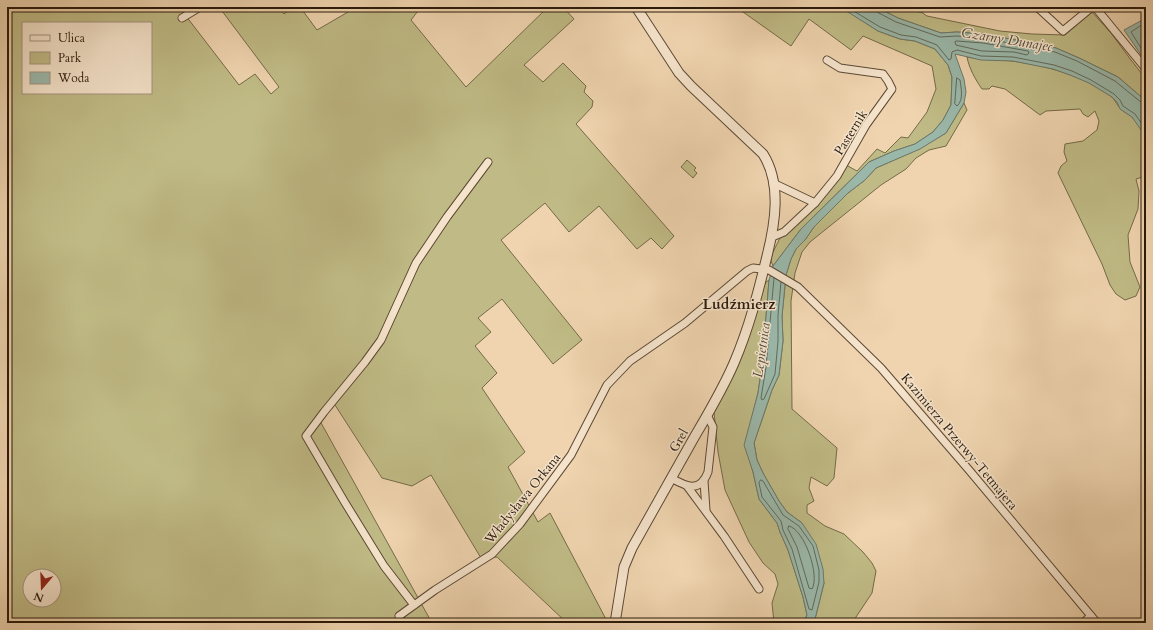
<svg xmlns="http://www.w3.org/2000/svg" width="1153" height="630" font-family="Cardo,serif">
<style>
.green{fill:#c0bb86;stroke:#756a48;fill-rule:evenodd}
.water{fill:#9ab8aa;stroke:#6d796a}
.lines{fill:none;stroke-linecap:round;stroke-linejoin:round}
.shore{stroke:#62695a;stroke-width:1}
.minor-casing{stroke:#5b4834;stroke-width:9}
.tertiary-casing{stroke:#5b4834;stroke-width:11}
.minor{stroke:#f5e3cb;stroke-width:7}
.tertiary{stroke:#f5e3cb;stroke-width:9}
.labels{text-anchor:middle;stroke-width:3;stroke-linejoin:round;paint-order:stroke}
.street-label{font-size:13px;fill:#2a1a0b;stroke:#f5e3cb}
.water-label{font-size:14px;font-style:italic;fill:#4c493b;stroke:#f5e3cb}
.quarter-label{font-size:15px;font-weight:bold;fill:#2a1a0b;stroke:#f5e3cb}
</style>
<rect width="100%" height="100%" fill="#efd4af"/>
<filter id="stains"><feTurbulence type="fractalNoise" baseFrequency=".005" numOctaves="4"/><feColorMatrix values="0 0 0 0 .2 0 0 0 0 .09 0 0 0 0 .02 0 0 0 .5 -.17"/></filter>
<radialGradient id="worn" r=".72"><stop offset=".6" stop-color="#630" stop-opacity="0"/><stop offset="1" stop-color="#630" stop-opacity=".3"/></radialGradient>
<!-- green -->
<g class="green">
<path d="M7 7H179L239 85 255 74 271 94 279 87 219 7H279L284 14 293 7H300L317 30 348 12 344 7H421L411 20 466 87 548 7H563L574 19 524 65 543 82 563 63 586 86 584 92 593 101 592 107 576 124 674 236 662 249 651 238 637 249 599 206 569 232 545 203 501 240 582 340 553 364 502 299 478 318 491 332 475 346 497 373 482 388 525 452 508 467 538 522 550 513 608 623H567L497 557 481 558 431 475 412 486 382 478 335 405 320 421 432 623H7ZM23 23H151V93H23ZM30 576H54V600H30Z"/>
<path d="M736 7H841L878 31 900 39 915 41 935 49 948 65 952 77 951 105 943 120 933 132 915 144 894 151 869 162 801 229 773 266 771 261 772 254 780 238 811 210 846 165 857 171 877 149 885 153 901 137 908 138 927 112 936 89 932 66 863 36 851 50 809 19 791 46Z"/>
<path d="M876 7H914L927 16 1000 31 1032 34 1065 35 1092 12 1111 33 1131 60 1146 79V101L1118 77 1079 58 1056 48 984 34 957 32 941 33 898 18Z"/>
<path d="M967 57C982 60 997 59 1012 61 1047 66 1083 75 1112 97 1116 101 1117 106 1121 109 1124 112 1128 114 1131 116 1136 121 1143 130 1145 136 1148 142 1146 167 1146 176L1136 179 1139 191 1138 209 1128 235 1130 262 1140 287 1136 296 1125 300 1116 294 1110 285 1102 264 1058 173 1061 166 1067 161 1064 152 1065 144 1083 141 1097 130 1099 121 1095 111 1088 117 1083 114 1080 109 1046 111 1040 115 1005 89 992 86 989 89H982C975 79 969 68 967 57Z"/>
<path d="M964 103 967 110 946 146 929 150 916 158 906 169 881 185 810 242 802 252 795 273 791 301 792 409 837 448 834 478 827 486 811 477 809 488 814 501 807 505V513L825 526 844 534 863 552 872 563 876 571 872 593 852 623H814L824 583 802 523 787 512 779 501 763 473 757 460 754 443 772 390 779 375 783 341 782 316 786 275 791 259 796 249 805 240 814 227 848 193 865 180 876 168 919 149 946 133Z"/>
<path d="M687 160 696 168 694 170 697 173 693 178 681 167Z"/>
<path d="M769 280 762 366 758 393 745 445 753 472 759 499 777 523 780 532 788 550 803 597 807 615 803 623H774L772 603 778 584 775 574 763 563 749 542 725 490 718 452 714 412 764 286 766 282Z"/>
</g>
<!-- water -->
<g class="water">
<path d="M840 7H876L898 18 941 33 957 32 984 34 1056 48 1079 58 1118 77 1146 101V137L1132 117 1120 109 1117 102 1112 97 1089 83 1070 75 1053 69 1013 61 981 60 955 54 964 79 966 92 964 103 946 133 920 149 876 168 865 180 848 193 814 227 805 240 796 249 791 259 786 275 782 316 783 341 779 375 772 390 754 443 757 460 763 473 779 501 787 512 802 523 816 544 823 569 824 583 814 623H803L807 615 803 597 788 550 780 532 777 523 759 499 753 472 744 445 758 393 762 366 769 280 773 266 801 229 869 162 894 151 915 144 933 132 943 120 951 105 952 77 948 65 935 49 915 41 900 39 878 31Z"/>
<path d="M1146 18V62L1124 30Z"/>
</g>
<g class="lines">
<!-- shore -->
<g class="shore">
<path d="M847 7 880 27 901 35 916 37 937 45 949 60 951 59 952 52 957 50 981 56 1013 57 1054 65 1072 71 1091 80 1114 94 1120 100 1123 106 1135 114 1146 130"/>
<path d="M875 7 877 12 896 22 940 37 957 36 983 38 1055 52 1077 61 1115 81 1142 103 1146 104"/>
<path d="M1146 22 1131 32 1146 56"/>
<path d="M957 41 983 43 1028 51 1029 53 1027 55 1014 52 982 51 956 45 955 42Z"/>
<path d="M957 78 960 80C961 88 964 100 957 106L955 104Z"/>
<path d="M774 278 766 367 761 398 762 400 764 399 775 374 778 341V315L781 282"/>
<path d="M761 480 763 481 783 515 799 526 813 546 819 570V582L812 610 809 609 792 549 783 530 781 521 762 497 759 483Z"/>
<path d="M789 526C805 530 820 576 812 589L809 588 797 547 788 529Z"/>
</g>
<defs>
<g id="minor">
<path d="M1037 7 1063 31 1092 7"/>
<path d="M1095 7 1146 69"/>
<path d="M920 8 921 7"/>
<path d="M182 18 200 7"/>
<path d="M773 183 815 203"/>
<path d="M772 237 784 232 815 203 837 176 866 125 892 89 888 81 883 74 840 68 827 60"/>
<path d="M671 478C687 487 700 493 708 472L713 427 707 415"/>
<path d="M704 481 706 510"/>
<path d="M687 486 724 536 759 589"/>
<path d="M414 605 384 566 344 501 306 436 324 412 365 362 381 340 416 263 447 217 488 162"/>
<path d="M399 616 435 590 492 554 520 524 571 455 607 385 630 361 685 323 747 271 753 268 769 270 798 287 881 368 969 470 1097 623"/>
<path d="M1083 623 1091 616"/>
</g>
<path id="tertiary" d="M615 623 624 567 632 548C652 513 671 478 691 443 706 417 722 391 734 363 749 328 758 293 767 256 775 224 782 184 763 154L691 86 679 73 636 7"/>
</defs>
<!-- minor casing -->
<use href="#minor" class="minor-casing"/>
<!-- tertiary casing -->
<use href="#tertiary" class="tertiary-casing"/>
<!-- minor -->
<use href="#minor" class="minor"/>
<!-- tertiary -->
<use href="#tertiary" class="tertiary"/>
</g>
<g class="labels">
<!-- street labels -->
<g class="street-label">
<text transform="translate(850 132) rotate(-58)" y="5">Pasternik</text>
<text transform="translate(678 440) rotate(-60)" y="5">Grel</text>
<text transform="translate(960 441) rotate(50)" y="5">Kazimierza Przerwy-Tetmajera</text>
<text transform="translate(522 498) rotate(-51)" y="5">Władysława Orkana</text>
</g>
<!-- water labels -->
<g class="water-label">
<text transform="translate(1007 39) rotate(9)" y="5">Czarny Dunajec</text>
<text transform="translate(761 350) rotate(-82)" y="5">Lepietnica</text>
</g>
<!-- quarter labels -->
<g class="quarter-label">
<text x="739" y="309">Ludźmierz</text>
</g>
</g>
<!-- margin -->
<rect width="1153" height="630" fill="none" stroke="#efd4af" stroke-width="24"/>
<rect x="8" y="8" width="1137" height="614" fill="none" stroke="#2a1a0b" stroke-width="2"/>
<rect x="12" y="12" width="1129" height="606" fill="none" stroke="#2a1a0b"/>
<!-- legend -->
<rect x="22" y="22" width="130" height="72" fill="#f5e3cb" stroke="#a4937e"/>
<rect x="30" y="35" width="20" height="6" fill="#f5e3cb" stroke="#a4937e"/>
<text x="58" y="42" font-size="12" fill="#2a1a0b">Ulica</text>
<rect x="30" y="52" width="20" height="12" fill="#c0bb86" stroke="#a4937e"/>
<text x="58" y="62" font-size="12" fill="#2a1a0b">Park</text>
<rect x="30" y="72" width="20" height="12" fill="#9ab8aa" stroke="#a4937e"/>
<text x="58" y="82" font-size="12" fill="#2a1a0b">Woda</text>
<!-- north arrow -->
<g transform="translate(42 588) rotate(199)"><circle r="19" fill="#f5e3cb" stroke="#a4937e"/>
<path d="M0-3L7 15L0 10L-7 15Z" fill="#8f2418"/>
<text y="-6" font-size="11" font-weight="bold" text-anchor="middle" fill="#2a1a0b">N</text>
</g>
<rect width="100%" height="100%" filter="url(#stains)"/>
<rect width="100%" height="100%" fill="url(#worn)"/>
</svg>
